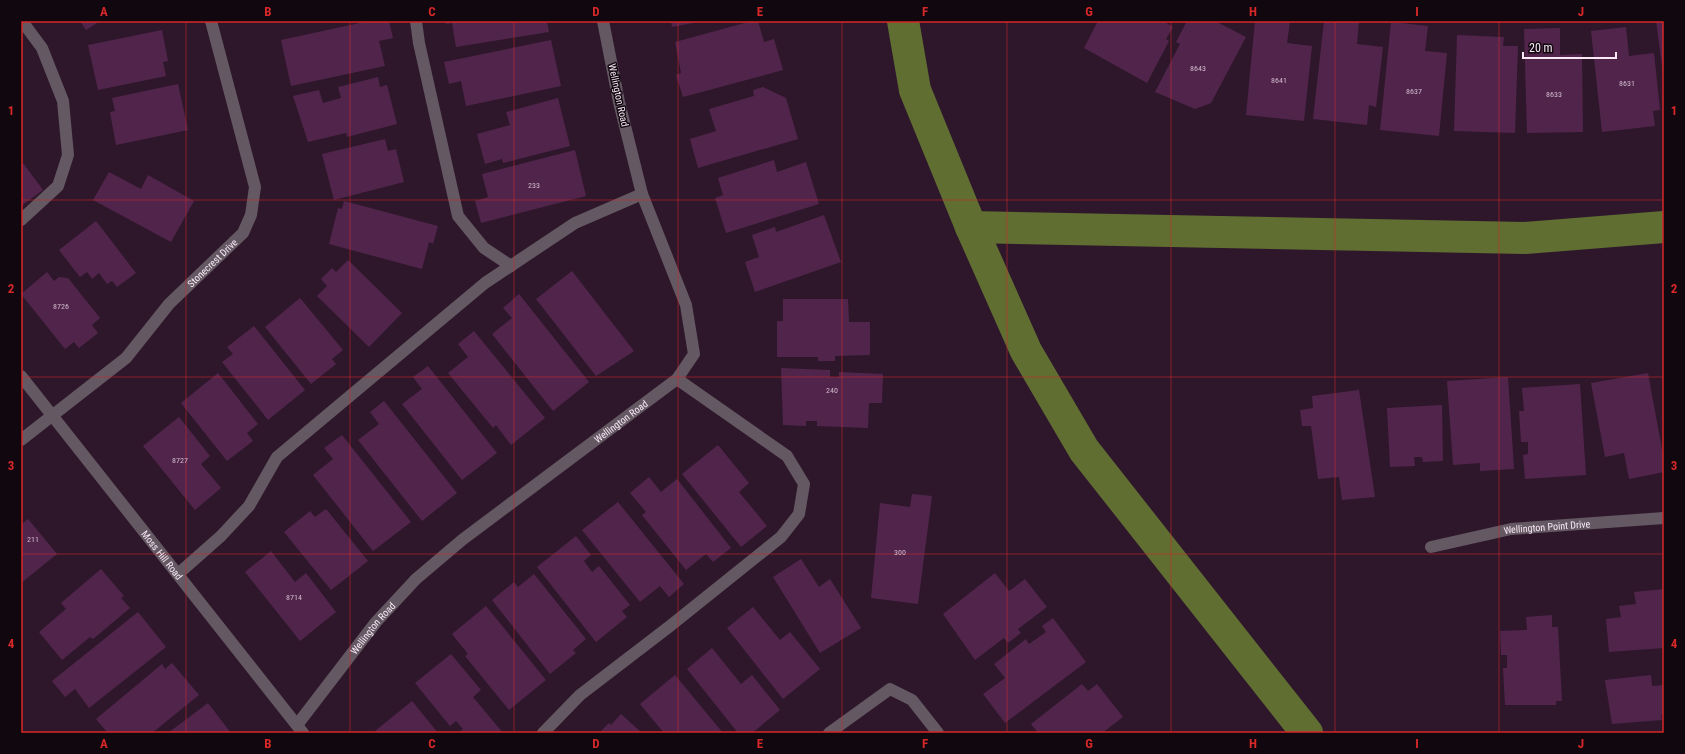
<svg xmlns="http://www.w3.org/2000/svg" width="1685" height="754" font-family="'Roboto Condensed',sans-serif">
<style>
.lines{fill:none;stroke-linecap:round;stroke-linejoin:round}
.canal{stroke:#606e32;stroke-width:32}
.building{fill:#51254b}
.lane{stroke:#645862;stroke-width:12}
.street{stroke:#645862;stroke-width:12}
.grid{fill:none;stroke:#d62828;stroke-width:1;stroke-opacity:0.55}
.labels{text-anchor:middle;stroke-width:3;stroke-linejoin:round;paint-order:stroke}
.number-label{font-size:8px;fill:#cfb8cb}
.street-label{font-size:10px;fill:#f9e9f6;stroke:#11070f}
.neatline{fill:none;stroke:#d62828;stroke-width:1.5}
.grid-label{font-size:13px;text-anchor:middle;font-weight:bold;fill:#d62828}
</style>
<rect width="100%" height="100%" fill="#2e172b"/>
<g class="lines">
<!-- canal -->
<g class="canal">
<path d="M903 21 915 90 971 227 1026 351 1084 450 1307 733"/>
<path d="M971 227 1525 238 1664 227"/>
</g>
</g>
<!-- building -->
<g class="building">
<path d="M80 21H100L86 30Z"/>
<path d="M369 21H389L393 38 379 41 385 66 291 86 281 40Z"/>
<path d="M446 21H547L549 32 456 47 452 23 446 24Z"/>
<path d="M671 21H698V22L672 27Z"/>
<path d="M752 21H758L764 42 774 39 783 70 683 97 676 75 681 73 675 42Z"/>
<path d="M1098 21H1163L1173 27 1166 39 1169 41 1147 83 1084 48Z"/>
<path d="M1187 21H1215L1246 37 1211 103 1195 109 1155 92 1180 44 1176 42Z"/>
<path d="M1255 21H1290L1287 43 1312 46 1304 121 1246 115Z"/>
<path d="M1324 21H1359L1357 44 1383 47 1376 107 1369 105 1367 125 1313 119Z"/>
<path d="M1656 21H1664V72H1663Z"/>
<path d="M1391 22 1428 26 1425 51 1447 53 1439 136 1380 130Z"/>
<path d="M1626 27 1629 56 1654 53 1660 110 1653 111 1655 126 1602 132 1591 31Z"/>
<path d="M1560 28V55L1582 54 1583 132 1527 133 1524 29Z"/>
<path d="M162 30 168 61 163 62 166 76 98 90 88 45Z"/>
<path d="M1457 35 1504 37 1503 46H1518L1515 133 1454 131Z"/>
<path d="M551 40 561 86 466 106 461 81 449 84 444 62Z"/>
<path d="M378 77 380 87 387 85 397 124 347 137 346 133 308 142 293 96 319 90 323 103 341 98 338 87Z"/>
<path d="M178 84 188 130 116 145 110 112 115 111 112 98Z"/>
<path d="M763 87 786 98 798 139 698 168 690 139 716 131 709 109 754 96 753 90Z"/>
<path d="M558 98 570 146 503 163 502 159 485 164 477 134 510 125 506 112Z"/>
<path d="M385 139 388 151 396 149 404 182 334 200 322 154Z"/>
<path d="M575 150 586 196 481 223 475 201 488 197 482 174Z"/>
<path d="M774 160 777 172 806 162 819 204 726 233 715 198 723 195 718 178Z"/>
<path d="M23 163 43 190 21 206V165Z"/>
<path d="M109 172 141 189 148 175 194 201 171 242 93 200Z"/>
<path d="M344 201 438 226 433 244 429 242 422 269 329 244 338 208 342 209Z"/>
<path d="M824 215 841 262 755 292 745 262 759 257 752 235 775 227 776 232Z"/>
<path d="M96 221 136 273 117 287 112 281 107 284 99 273 92 279 87 272 80 277 59 250Z"/>
<path d="M348 260 402 313 369 347 317 296 327 286 321 279 332 268 336 272Z"/>
<path d="M572 271 634 351 596 376 536 299Z"/>
<path d="M47 272 54 281 59 277 68 278 100 318 92 325 98 333 79 348 74 342 65 349 21 294Z"/>
<path d="M519 294 589 382 553 411 492 334 512 318 503 308Z"/>
<path d="M300 298 343 350 332 359 336 364 311 384 265 327Z"/>
<path d="M783 299H848L849 322H870V355L835 356V361H818V357H777V321H783Z"/>
<path d="M254 326 305 390 268 420 222 362 233 354 227 347Z"/>
<path d="M474 331 545 418 511 445 496 425 493 428 448 373 468 357 458 344Z"/>
<path d="M428 366 497 453 462 480 402 404 422 389 413 377Z"/>
<path d="M781 368 830 370V377H839V372L883 374 882 403H869L868 428 817 426V421H806V426L783 425Z"/>
<path d="M218 373 258 424 247 433 253 441 227 461 181 403Z"/>
<path d="M1648 373 1664 460V472L1629 479 1624 453 1605 457 1591 383Z"/>
<path d="M1508 377 1514 469 1480 471V463L1453 465 1447 381Z"/>
<path d="M1580 384 1586 475 1525 479 1523 455 1528 454V442H1521L1519 411H1524L1522 388Z"/>
<path d="M1359 390 1375 497 1342 500 1339 477 1318 479 1311 426H1302L1300 410 1313 408 1312 396Z"/>
<path d="M384 401 457 493 422 521 358 440 379 424 370 412Z"/>
<path d="M1442 405 1443 461 1423 462 1422 457H1414L1415 466 1390 467 1387 408Z"/>
<path d="M179 417 210 456 201 464 221 488 195 510 143 446Z"/>
<path d="M342 435 411 522 373 551 313 475 333 459 324 448Z"/>
<path d="M718 445 749 483 739 492 767 526 741 547 682 474Z"/>
<path d="M649 477 661 492 677 479 731 548 713 562 706 554 686 570 642 515 646 512 630 493Z"/>
<path d="M912 494 932 496 918 604 871 598 880 503 910 507Z"/>
<path d="M618 502 684 584 669 597 660 586 640 602 582 530Z"/>
<path d="M326 509 368 561 331 590 284 532 310 511 315 517Z"/>
<path d="M28 519 57 554 21 583V525Z"/>
<path d="M576 536 591 555 584 561 592 572 599 566 630 605 622 611 627 617 596 642 537 567Z"/>
<path d="M271 551 295 582 306 573 336 612 300 641 245 572Z"/>
<path d="M801 559 819 587 830 579 861 628 820 653 773 577Z"/>
<path d="M101 569 124 596 121 598 130 608 93 639 90 637 62 660 39 632 66 609 61 603Z"/>
<path d="M995 573 1009 591 1025 579 1047 607 1018 629 1021 633 1008 643 1004 638 975 660 943 614Z"/>
<path d="M534 574 586 639 573 650 576 653 550 674 492 600 514 582 518 587Z"/>
<path d="M1664 589V648L1609 652 1606 619 1621 617 1619 606 1636 604 1634 592Z"/>
<path d="M486 606 546 680 509 710 465 656 468 654 452 634Z"/>
<path d="M753 607 780 640 790 632 820 669 783 699 727 628Z"/>
<path d="M138 612 166 647 89 708 75 689 65 697 52 681Z"/>
<path d="M1552 615V627H1558L1562 701H1556V705H1505L1503 668H1507V655H1501L1500 631 1527 630 1526 617Z"/>
<path d="M1053 618 1086 662 1005 723 983 694 1005 678 994 664 1026 639 1029 644 1046 632 1042 626Z"/>
<path d="M712 648 741 684 752 675 780 710 752 733H738L687 669Z"/>
<path d="M451 654 481 690 473 697 503 733H458L463 729 456 721 450 726 415 683Z"/>
<path d="M172 663 199 695 152 733H108L96 719 162 664 165 669Z"/>
<path d="M675 675 723 733H664L640 704Z"/>
<path d="M1651 675 1652 686 1664 685V715H1661L1662 720 1612 724 1605 680Z"/>
<path d="M1082 684 1088 691 1097 684 1123 717 1102 733H1038L1031 724Z"/>
<path d="M412 701 438 733H377L375 731Z"/>
<path d="M208 703 231 733H168Z"/>
<path d="M621 714 642 733H599L609 723 611 725Z"/>
</g>
<g class="lines">
<!-- lane -->
<g class="lane">
<path d="M416 21 419 43 458 216 484 248 511 266"/>
<path d="M21 220 58 186 68 155 63 101 42 48 22 21"/>
<path d="M178 574 221 536 249 506 277 457 485 283 575 223 642 194"/>
<path d="M543 733 580 695 670 626 781 537 799 514 804 484 787 456 677 379"/>
</g>
<!-- street -->
<g class="street">
<path id="s1" d="M21 376 303 733"/>
<path id="s2" d="M21 440 126 358 169 304 243 233 251 215 255 187 211 21"/>
<path id="s3" d="M1431 547 1511 529 1664 518"/>
<path id="s4" d="M297 725 376 622 416 579 462 540 677 379 694 354 686 305 642 194 619 102 603 21"/>
<path d="M829 733 890 689 912 700 938 733"/>
</g>
</g>
<!-- grid -->
<path class="grid" d="M186 21V733M350 21V733M514 21V733M678 21V733M842 21V733M1007 21V733M1171 21V733M1335 21V733M1499 21V733M21 200H1664M21 377H1664M21 554H1664"/>
<g class="labels">
<!-- number labels -->
<g class="number-label">
<text x="1198" y="71">8643</text>
<text x="1279" y="83">8641</text>
<text x="1627" y="86">8631</text>
<text x="1414" y="94">8637</text>
<text x="1554" y="97">8633</text>
<text x="534" y="188">233</text>
<text x="61" y="309">8726</text>
<text x="832" y="393">240</text>
<text x="180" y="463">8727</text>
<text x="33" y="542">211</text>
<text x="900" y="555">300</text>
<text x="294" y="600">8714</text>
</g>
<!-- street labels -->
<g class="street-label">
<text transform="translate(619 95) rotate(78)" y="4">Wellington Road</text>
<text dy="4" stroke="none"><textPath href="#s2" startOffset="262">Stonecrest Drive</textPath></text>
<text dy="4" stroke="none"><textPath href="#s4" startOffset="447">Wellington Road</textPath></text>
<text dy="4" stroke="none"><textPath href="#s3" startOffset="118">Wellington Point Drive</textPath></text>
<text dy="4" stroke="none"><textPath href="#s1" startOffset="228">Moss Hill Road</textPath></text>
<text dy="4" stroke="none"><textPath href="#s4" startOffset="123">Wellington Road</textPath></text>
</g>
</g>
<!-- border -->
<rect width="1685" height="754" fill="none" stroke="#11070f" stroke-width="44"/>
<!-- scale -->
<path d="M1523 52v6h93v-6" fill="none" stroke="#f9e9f6" stroke-width="2"/>
<text x="1529" y="52" font-size="12" fill="#f9e9f6" stroke="#11070f" stroke-width="3" paint-order="stroke">20 m</text>
<rect x="22" y="22" width="1641" height="710" class="neatline"/>
<g class="grid-label">
<text x="104" y="16">A</text>
<text x="268" y="16">B</text>
<text x="432" y="16">C</text>
<text x="596" y="16">D</text>
<text x="760" y="16">E</text>
<text x="925" y="16">F</text>
<text x="1089" y="16">G</text>
<text x="1253" y="16">H</text>
<text x="1417" y="16">I</text>
<text x="1581" y="16">J</text>
<text x="11" y="115">1</text>
<text x="1674" y="115">1</text>
<text x="11" y="293">2</text>
<text x="1674" y="293">2</text>
<text x="11" y="470">3</text>
<text x="1674" y="470">3</text>
<text x="11" y="648">4</text>
<text x="1674" y="648">4</text>
<text x="104" y="748">A</text>
<text x="268" y="748">B</text>
<text x="432" y="748">C</text>
<text x="596" y="748">D</text>
<text x="760" y="748">E</text>
<text x="925" y="748">F</text>
<text x="1089" y="748">G</text>
<text x="1253" y="748">H</text>
<text x="1417" y="748">I</text>
<text x="1581" y="748">J</text>
</g>
</svg>
